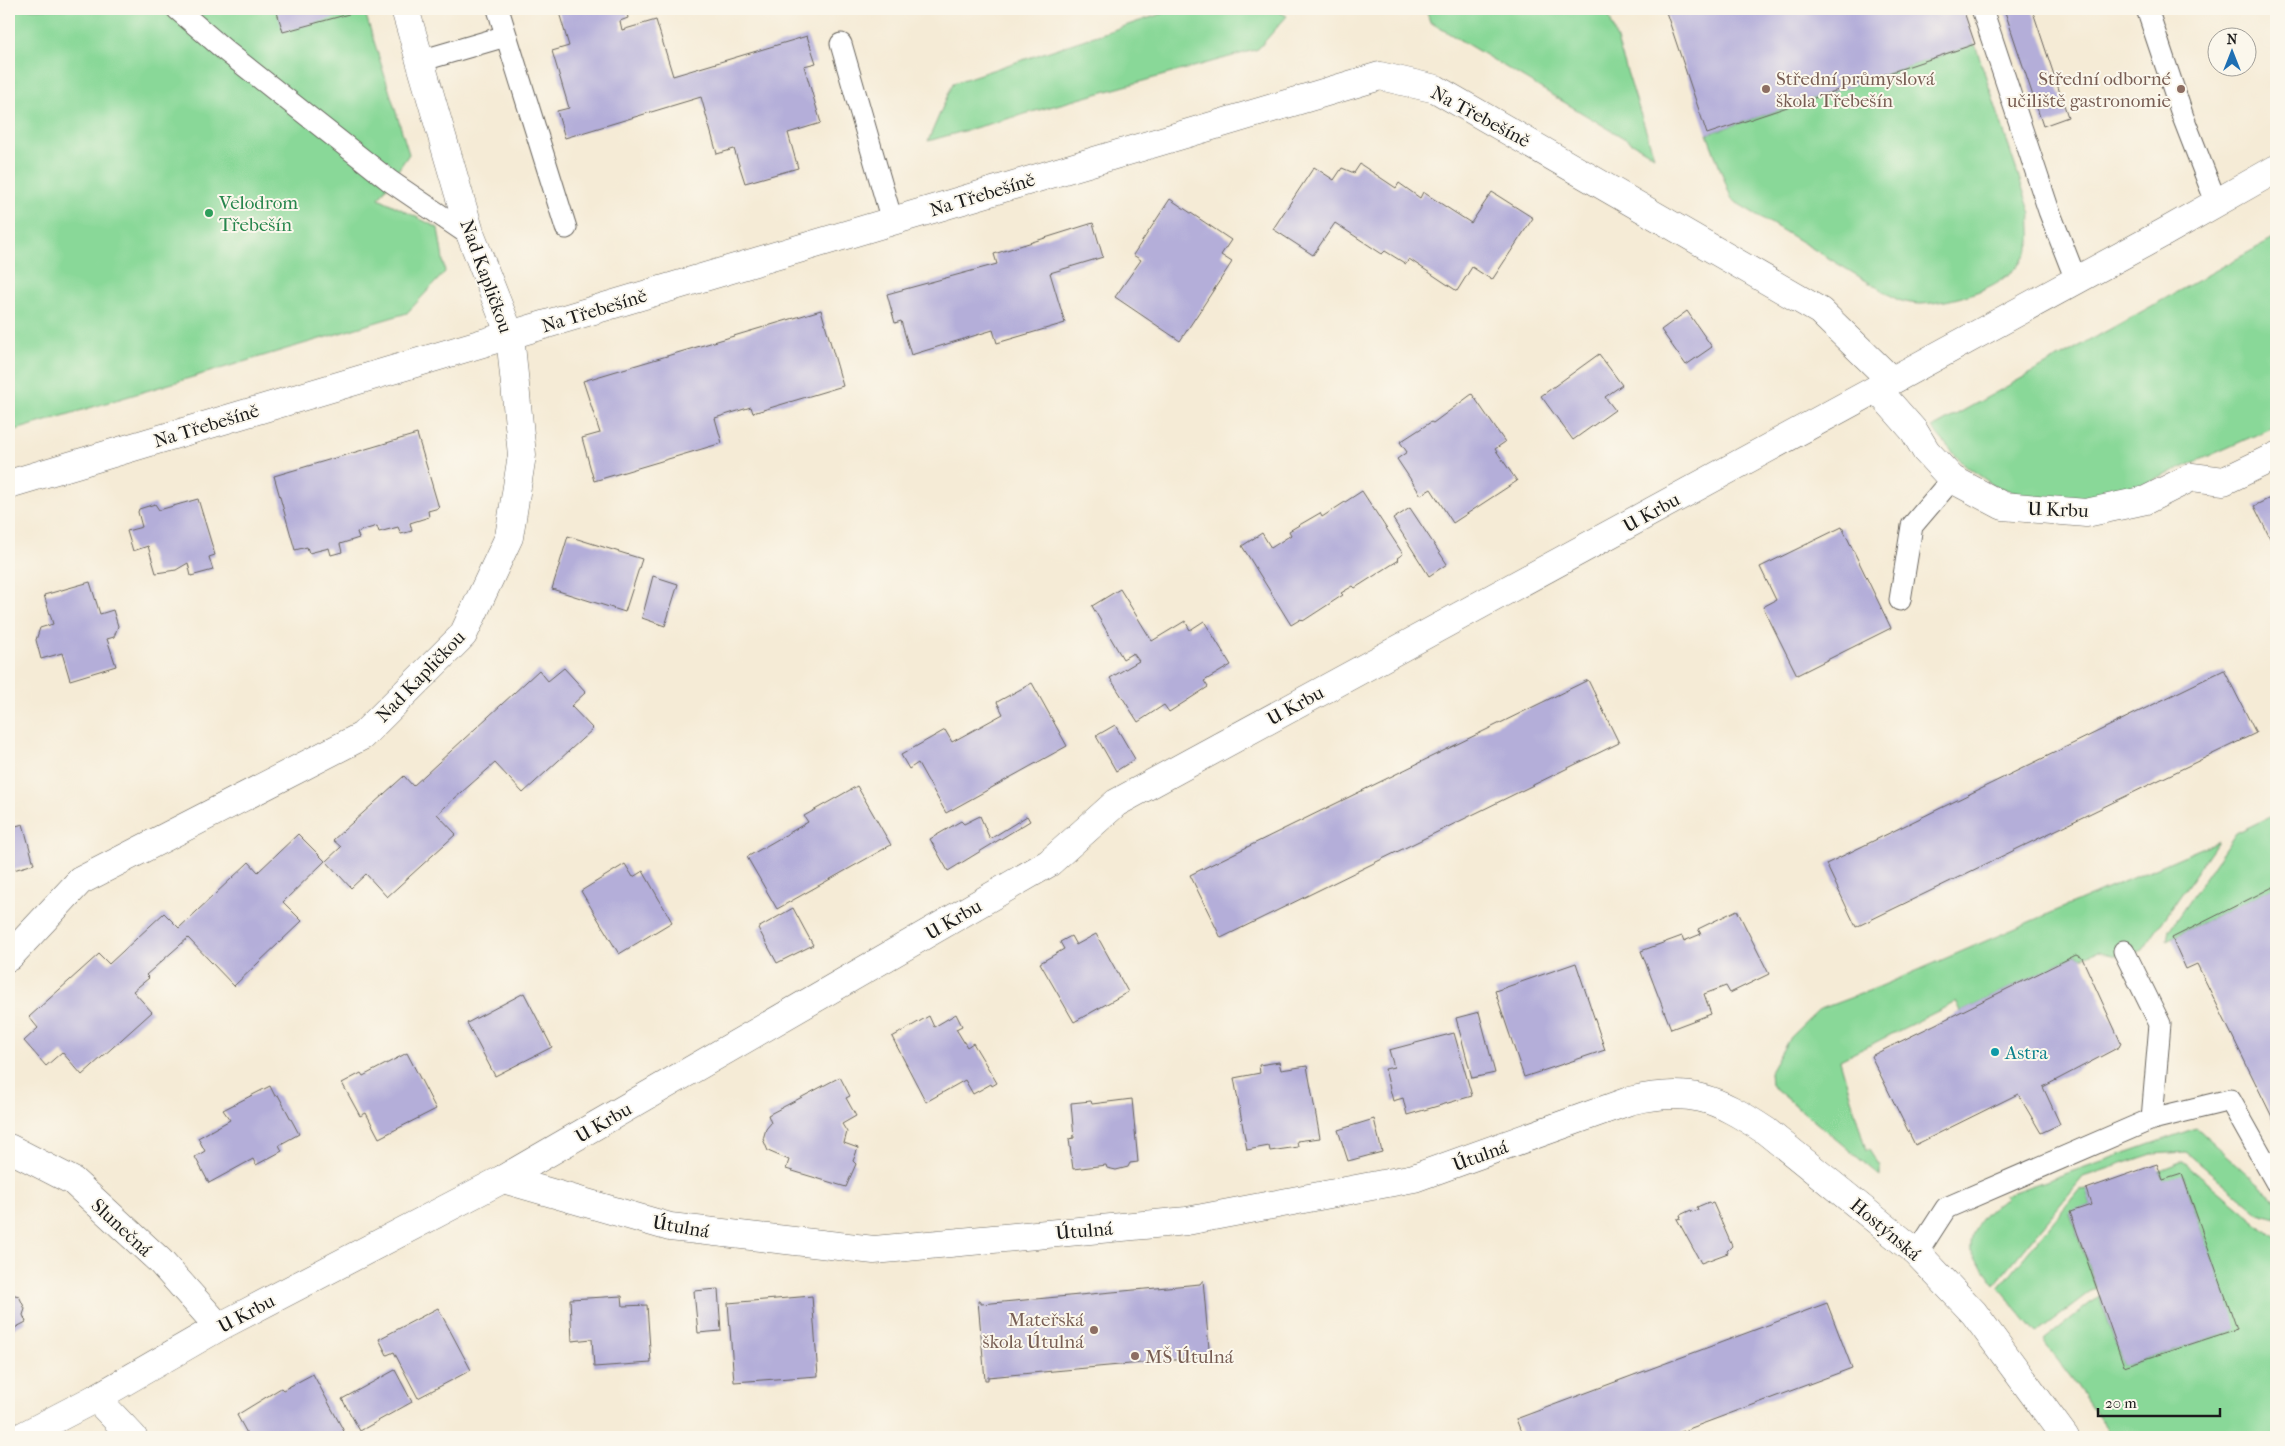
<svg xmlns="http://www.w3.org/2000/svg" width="2285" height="1446" font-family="'IM FELL French Canon',serif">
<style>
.green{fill:#89d898;stroke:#527a5a}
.building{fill:#b4aed9}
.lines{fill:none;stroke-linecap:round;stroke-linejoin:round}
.lane-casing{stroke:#68645d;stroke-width:23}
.street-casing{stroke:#68645d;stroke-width:29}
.lane{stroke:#fff;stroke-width:21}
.street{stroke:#fff;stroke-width:28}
.education-dot{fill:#8d6e63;stroke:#fbf7ec;stroke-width:2}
.leisure-dot{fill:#2e9e5b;stroke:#fbf7ec;stroke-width:2}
.culture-dot{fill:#0f9aa8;stroke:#fbf7ec;stroke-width:2}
.labels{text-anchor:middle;stroke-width:4;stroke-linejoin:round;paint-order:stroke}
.education-label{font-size:19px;fill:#785e54;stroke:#fbf7ec;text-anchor:start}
.street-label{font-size:19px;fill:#1c1c1c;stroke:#fbf7ec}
.leisure-label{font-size:19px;fill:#27864d;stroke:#fbf7ec;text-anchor:start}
.culture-label{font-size:19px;fill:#0d838f;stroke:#fbf7ec;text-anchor:start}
</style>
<rect width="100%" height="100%" fill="#fbf7ec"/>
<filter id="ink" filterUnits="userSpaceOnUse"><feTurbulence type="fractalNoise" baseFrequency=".02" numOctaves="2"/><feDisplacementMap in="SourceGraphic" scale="10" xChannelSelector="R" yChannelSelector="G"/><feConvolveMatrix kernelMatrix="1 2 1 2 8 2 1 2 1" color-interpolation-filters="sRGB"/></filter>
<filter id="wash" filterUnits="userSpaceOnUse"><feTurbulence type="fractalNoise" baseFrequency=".0096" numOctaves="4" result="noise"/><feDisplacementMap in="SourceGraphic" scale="20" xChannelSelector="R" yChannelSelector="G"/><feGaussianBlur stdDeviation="1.12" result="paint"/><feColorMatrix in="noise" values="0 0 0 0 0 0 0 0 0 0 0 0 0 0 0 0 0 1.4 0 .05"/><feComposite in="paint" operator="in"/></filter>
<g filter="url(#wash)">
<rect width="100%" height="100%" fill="#f5ebd6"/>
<!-- green -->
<g class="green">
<path d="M9 9H364L409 154 379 198 438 228 445 272 407 313 9 432Z"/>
<path d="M1176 9H1274L1287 16 1258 49 928 141 953 83Z"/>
<path d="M1426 9H1607L1654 156 1430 22Z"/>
<path d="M1975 44 2031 214C2030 222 2032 237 2031 241 2021 284 1959 302 1921 304 1913 304 1905 302 1898 300L1732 200 1707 134Z"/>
<path d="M2276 237V426L2128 492 2084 500 2027 497 1993 485 1962 463 1932 428Z"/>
<path d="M2276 814V894L2272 888 2167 940 2169 930 2236 833Z"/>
<path d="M2218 841 2143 950C2124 959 2117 957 2098 951L2082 958 2076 955 1961 1012 1956 1002 1840 1060 1866 1150 1869 1149 1880 1166V1176L1771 1085 1770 1072 1790 1037 1818 1010 1879 987Z"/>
<path d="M2196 1128 2276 1200V1218L2259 1213 2186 1152 2152 1154 2083 1177 1995 1284 1971 1252C1969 1228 1986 1209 2006 1199L2005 1195Z"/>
<path d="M2183 1161 2276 1239V1437H2112L2073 1380 2043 1341 2099 1296 2124 1366 2236 1329 2183 1175 2163 1180 2160 1170Z"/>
<path d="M2086 1189 2091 1205 2070 1213 2096 1288 2037 1333 1999 1288 2079 1190Z"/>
</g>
<g id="blocks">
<!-- building -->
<g class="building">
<path d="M276 9H367L283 32Z"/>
<path d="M558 9H626L628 18 620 21 622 30 656 20 673 76 807 36 816 63 804 66 821 123 788 133 798 168 745 183 734 149 717 154 701 97 565 138 557 111 569 108 552 51 569 46Z"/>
<path d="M1665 9H1963L1975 44 1707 134Z"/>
<path d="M2004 9H2032L2068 117 2043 126Z"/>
<path d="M1360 164 1396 188 1399 183 1420 198 1423 192 1471 223 1492 192 1533 218 1492 280 1472 267 1457 291 1409 259 1406 264 1385 251 1382 254 1335 223 1313 255 1273 229 1314 167 1334 180 1342 168 1354 173Z"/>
<path d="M1170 199 1231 240 1221 255 1232 262 1180 341 1115 297 1141 260 1133 255Z"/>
<path d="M1093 223 1103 257 1050 273 1065 323 997 343 993 330 911 355 901 321 895 323 887 294 997 264 994 254Z"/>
<path d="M821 310 843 386 753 413 751 407 715 418 722 443 594 481 582 438 600 433 583 381Z"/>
<path d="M1687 311 1712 347 1686 365 1661 330Z"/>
<path d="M1599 354 1622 385 1605 397 1615 410 1573 440 1541 396Z"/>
<path d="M1472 394 1505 442 1495 449 1517 481 1453 523 1431 489 1421 495 1397 459 1407 452 1400 442 1431 422 1433 423Z"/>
<path d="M417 434 439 508 428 511 429 517 410 523 412 531 401 534 398 527 379 532 377 526 357 532 359 538 340 544 342 552 331 555 329 548 309 553 307 547 295 550 274 476Z"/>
<path d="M1362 491 1403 554 1397 558 1399 560 1355 588 1353 586 1341 593 1343 595 1303 621 1301 619 1291 625 1242 546 1262 533 1271 548 1291 535 1289 531 1320 513 1322 517Z"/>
<path d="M2276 495V550L2254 506Z"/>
<path d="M198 499 215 555 209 557 213 570 191 576 188 563 176 570 156 573 148 546 133 551 127 531 142 527 138 512 139 509 155 504 159 510Z"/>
<path d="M1410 508 1447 564 1429 576 1393 519Z"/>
<path d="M1842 527 1891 628 1797 675 1763 607 1776 600 1760 567Z"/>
<path d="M568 536 642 559 625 612 552 589Z"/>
<path d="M653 576 678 584 665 626 642 618Z"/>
<path d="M90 582 100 614 113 610 118 626 114 637 107 639 116 666 70 680 62 653 41 659 36 640 40 628 53 624 44 595Z"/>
<path d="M1120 589 1152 641 1185 621 1190 630 1204 621 1231 665 1204 681 1208 687 1169 712 1164 705 1138 722 1110 678 1139 661 1133 653 1123 659 1092 606Z"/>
<path d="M564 668 586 692 571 706 593 729 523 793 495 763 437 814 456 834 387 897 366 874 351 888 326 861 341 847 333 840 404 776 413 786 539 670 548 681Z"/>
<path d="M2224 670 2256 733 1856 927 1826 864Z"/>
<path d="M1588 680 1619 743 1221 938 1190 875Z"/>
<path d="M1032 683 1067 746 946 813 918 763 909 769 901 755 945 730 952 742 1003 714 997 702Z"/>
<path d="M1115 725 1135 759 1116 771 1096 736Z"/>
<path d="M857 786 891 845 777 909 747 857 808 822 804 816Z"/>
<path d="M980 816 990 839 1027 816 1030 821 948 871 930 839 961 821 964 824Z"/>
<path d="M23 824 34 864 10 871 9 828Z"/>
<path d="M298 834 325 861 283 902 302 921 234 986 188 938 146 975 149 978 133 991 152 1012 82 1075 62 1052 46 1066 24 1041 38 1028 29 1017 99 954 109 964 164 913 179 928 249 862 258 872Z"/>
<path d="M625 864 633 877 643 871 672 922 619 954 581 891Z"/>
<path d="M2273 887 2276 894V1125L2197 964 2186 969 2172 938Z"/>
<path d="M793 908 813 945 777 963 758 928Z"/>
<path d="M1737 910 1769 974 1730 993 1726 986 1704 994 1711 1014 1671 1029 1641 951 1682 936 1684 941 1701 934 1698 929Z"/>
<path d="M1096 934 1128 992 1074 1022 1040 963 1064 949 1060 942 1071 936 1076 945Z"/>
<path d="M2076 955 2082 958 2121 1043 2119 1047 2043 1087 2060 1124 2041 1133 2018 1094 1915 1145 1871 1056Z"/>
<path d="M1576 963 1605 1050 1524 1077 1495 991Z"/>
<path d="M524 993 552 1047 495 1076 467 1023Z"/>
<path d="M1479 1012 1495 1073 1472 1078 1456 1018Z"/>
<path d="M956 1014 962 1026 956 1029 967 1047 973 1043 997 1083 992 1086 991 1084 973 1094 965 1080 926 1102 892 1037 929 1016 934 1027Z"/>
<path d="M1454 1033 1472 1096 1407 1115 1403 1098 1393 1101 1385 1069 1394 1067 1389 1050Z"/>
<path d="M407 1053 436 1109 379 1138 366 1113 360 1116 342 1083 361 1073 363 1076Z"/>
<path d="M1279 1062 1281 1070 1307 1066 1320 1138 1297 1141 1298 1147 1270 1151 1269 1146 1247 1150 1234 1078 1260 1073 1259 1065Z"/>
<path d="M840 1077 850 1096 846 1098 856 1116 842 1124 847 1132 844 1143 858 1148 853 1161 856 1164 846 1187 786 1169 789 1160 768 1151 763 1139 766 1129 771 1123 768 1115Z"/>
<path d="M270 1086 275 1096 278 1095 299 1134 279 1145 282 1151 256 1165 253 1159 209 1183 195 1157 205 1151 198 1138 230 1120 223 1110Z"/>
<path d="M1132 1099 1138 1162 1130 1163 1128 1167 1116 1170 1107 1168 1106 1165 1073 1169 1069 1139 1074 1138 1071 1103 1091 1101 1092 1104Z"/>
<path d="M1374 1119 1382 1152 1348 1161 1338 1130Z"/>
<path d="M2157 1164 2163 1180 2182 1174 2237 1329 2124 1366 2070 1212 2091 1205 2086 1189Z"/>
<path d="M1709 1202 1710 1204 1713 1203 1732 1246 1727 1251 1728 1253 1701 1263 1677 1219 1681 1218 1680 1215 1691 1210 1692 1212 1698 1210 1697 1207Z"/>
<path d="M1203 1280 1210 1360H1207V1357L988 1377V1380H985L978 1301H981V1304L1200 1284Z"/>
<path d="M718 1289 721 1331 698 1333 694 1291Z"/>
<path d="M9 1291 11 1294 19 1296 25 1309 23 1315 26 1322 9 1331Z"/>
<path d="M622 1296 623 1306 647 1305 651 1363 594 1367 592 1339 572 1341 570 1299Z"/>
<path d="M812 1296 818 1376 734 1382 728 1303Z"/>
<path d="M1827 1303 1852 1368 1667 1437H1523L1516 1419Z"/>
<path d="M438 1308 471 1370 418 1398 394 1352 387 1355 379 1339Z"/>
<path d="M395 1370 412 1402 360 1431 342 1399Z"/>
<path d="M313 1374 347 1437H249L237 1415 281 1388 283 1390Z"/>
</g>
</g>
</g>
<g filter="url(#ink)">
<use href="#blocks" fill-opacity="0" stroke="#68645d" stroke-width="1"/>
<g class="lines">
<defs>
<g id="lane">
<path d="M177 9 227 52 390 181 471 236"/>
<path d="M498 9 566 228"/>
<path d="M1982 9 2049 211 2076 280"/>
<path d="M2147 9 2183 117 2216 202"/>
<path d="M841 44 892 221"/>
<path d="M420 61 506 36"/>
<path d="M1900 600 1912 526 1952 479"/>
<path d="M2152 1119 2230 1100 2276 1182"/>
<path d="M1917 1253 1946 1208 2152 1119 2160 1024 2124 951"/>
</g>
<g id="street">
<path d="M1877 389 1914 431 1926 451 1952 479 2003 506 2086 513 2146 500 2192 477 2224 481 2276 456"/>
<path d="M9 484 1380 76 1436 89 1820 311 1891 380"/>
<path d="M9 957 80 881 362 736 463 635 509 537 522 455 510 335 471 236 405 9"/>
<path d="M9 1148 73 1181 160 1261 219 1327"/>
<path d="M503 1179 670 1227 874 1250 1187 1221 1414 1178 1629 1101C1689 1087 1715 1097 1766 1131L1917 1253 1974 1313 2065 1437"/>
<path d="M96 1398 133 1437"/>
<path d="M21 1437 96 1398 219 1327 503 1179 1049 863 1116 803 2165 232 2276 169"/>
</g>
</defs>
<!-- lane casing -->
<use href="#lane" class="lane-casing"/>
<!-- street casing -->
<use href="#street" class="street-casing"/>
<!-- lane -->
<use href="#lane" class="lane"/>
<!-- street -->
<use href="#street" class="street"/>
</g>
</g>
<!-- markers -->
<g class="education-dot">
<circle cx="1766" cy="89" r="5"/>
<circle cx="2181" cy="89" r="5"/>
<circle cx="1094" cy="1330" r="5"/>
<circle cx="1135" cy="1356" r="5"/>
</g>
<circle class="leisure-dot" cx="209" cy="213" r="5"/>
<circle class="culture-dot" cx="1995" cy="1052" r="5"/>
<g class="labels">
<!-- education labels -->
<g class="education-label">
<text x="1776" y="85">Střední průmyslová<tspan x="1776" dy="22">škola Třebešín</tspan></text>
<text x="2171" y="85" text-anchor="end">Střední odborné<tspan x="2171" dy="22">učiliště gastronomie</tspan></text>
<text x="1084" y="1326" text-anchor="end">Mateřská<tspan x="1084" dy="22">škola Útulná</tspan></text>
<text x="1145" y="1363">MŠ Útulná</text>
</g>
<!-- street labels -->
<g class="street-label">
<text transform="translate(1481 116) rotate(28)" y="7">Na Třebešíně</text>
<text transform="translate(982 194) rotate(-17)" y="7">Na Třebešíně</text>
<text transform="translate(487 276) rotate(70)" y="7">Nad Kapličkou</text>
<text transform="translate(594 310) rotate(-17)" y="7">Na Třebešíně</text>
<text transform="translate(206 425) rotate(-17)" y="7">Na Třebešíně</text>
<text transform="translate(2058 509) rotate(2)" y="7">U Krbu</text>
<text transform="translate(1651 512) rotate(-29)" y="7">U Krbu</text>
<text transform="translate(420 676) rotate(-46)" y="7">Nad Kapličkou</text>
<text transform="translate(1295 705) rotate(-29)" y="7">U Krbu</text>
<text transform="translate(953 919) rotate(-30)" y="7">U Krbu</text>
<text transform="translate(603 1122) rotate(-30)" y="7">U Krbu</text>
<text transform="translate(1480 1155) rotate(-20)" y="7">Útulná</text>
<text transform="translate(681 1226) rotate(10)" y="7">Útulná</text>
<text transform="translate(122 1227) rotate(43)" y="7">Slunečná</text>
<text transform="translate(1886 1229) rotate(40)" y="7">Hostýnská</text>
<text transform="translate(1084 1230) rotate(-5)" y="7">Útulná</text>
<text transform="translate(246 1313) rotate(-28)" y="7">U Krbu</text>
</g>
<!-- leisure labels -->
<g class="leisure-label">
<text x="219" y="209">Velodrom<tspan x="219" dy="22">Třebešín</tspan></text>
</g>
<!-- culture labels -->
<g class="culture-label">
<text x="2005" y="1059">Astra</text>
</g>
</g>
<!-- margin -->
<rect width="2285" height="1446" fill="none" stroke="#fbf7ec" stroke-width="30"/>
<!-- north arrow -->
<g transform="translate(2232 52)"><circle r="24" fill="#fbf7ec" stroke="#a29f99"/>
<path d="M0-4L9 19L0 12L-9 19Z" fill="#1f6fb2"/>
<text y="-8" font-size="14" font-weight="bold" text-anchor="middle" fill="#1c1c1c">N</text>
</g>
<!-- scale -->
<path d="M2098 1408v8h122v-8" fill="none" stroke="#1c1c1c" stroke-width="2.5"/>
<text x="2105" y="1408" font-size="15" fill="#1c1c1c" stroke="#fbf7ec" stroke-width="4" paint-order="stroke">20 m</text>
</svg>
